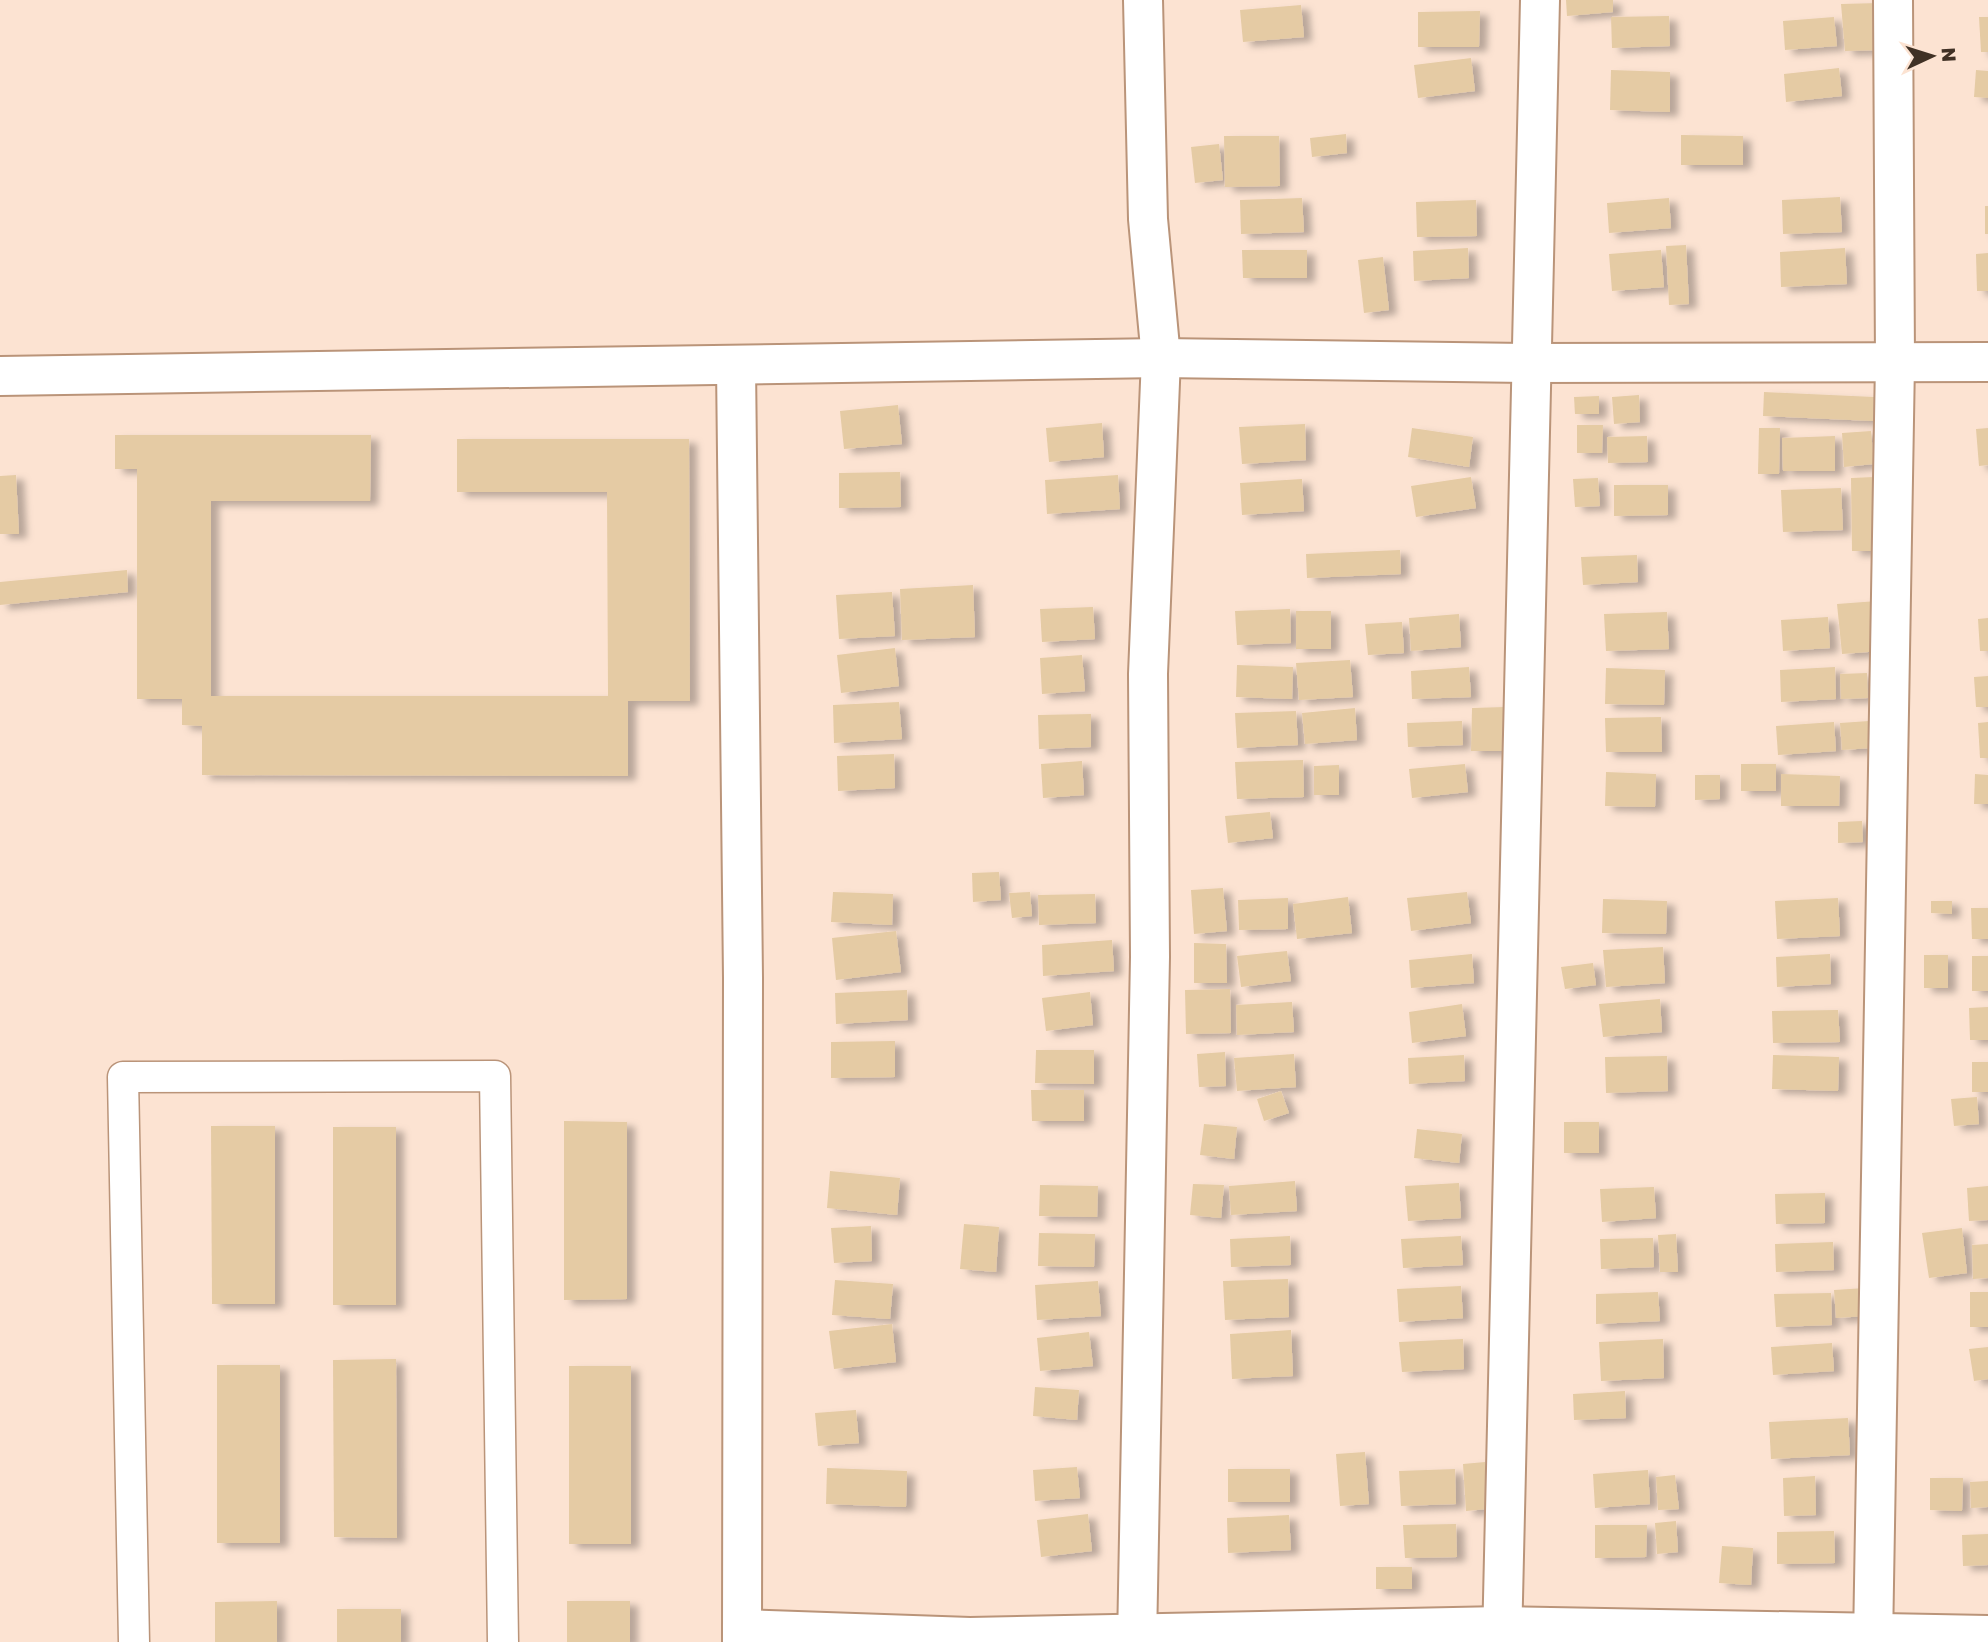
<svg xmlns="http://www.w3.org/2000/svg" width="1988" height="1642" font-family="'Golos Text',sans-serif">
<style>
.building{fill:#e5cba4;filter:url(#shadow)}
.lines{fill:none;stroke-linecap:round;stroke-linejoin:round}
.lane-casing{stroke:#ba9479;stroke-width:33}
.street-casing{stroke:#ba9479;stroke-width:42}
.lane{stroke:#fff;stroke-width:30}
.street{stroke:#fff;stroke-width:38}
</style>
<defs>
<filter id="shadow"><feDropShadow dx="8" dy="4.5" stdDeviation="3.5" flood-color="#0004"/></filter>
</defs>
<rect width="100%" height="100%" fill="#fce3d2"/>
<!-- building -->
<g class="building">
<path d="M1566 0H1613V12L1567 16Z"/>
<path d="M1879 3 1883 50 1845 51 1841 4Z"/>
<path d="M1301 5 1304 37 1243 42 1240 10Z"/>
<path d="M1480 11 1479 47H1418V12Z"/>
<path d="M1669 16 1670 46 1612 48 1611 17Z"/>
<path d="M1834 17 1837 46 1785 50 1783 21Z"/>
<path d="M1979 17H1988V52H1981Z"/>
<path d="M1471 58 1475 91 1418 98 1414 65Z"/>
<path d="M1839 68 1842 96 1786 102 1784 74Z"/>
<path d="M1611 70 1670 72V112L1610 110Z"/>
<path d="M1976 70 1988 71V98L1974 97Z"/>
<path d="M1346 134 1347 153 1312 157 1310 138Z"/>
<path d="M1681 135 1743 136V165H1681Z"/>
<path d="M1224 136H1279L1280 186 1225 187Z"/>
<path d="M1219 144 1223 180 1195 183 1191 147Z"/>
<path d="M1840 197 1842 232 1783 234 1782 200Z"/>
<path d="M1302 198 1304 232 1241 234 1240 200Z"/>
<path d="M1669 198 1671 228 1609 233 1607 203Z"/>
<path d="M1476 200 1477 236 1417 237 1416 202Z"/>
<rect x="1985" y="206" width="3" height="28"/>
<path d="M1686 245 1689 304 1669 305 1666 246Z"/>
<path d="M1468 248 1469 278 1414 281 1413 251Z"/>
<path d="M1845 248 1847 284 1781 287 1780 252Z"/>
<path d="M1242 250H1307V278H1243Z"/>
<path d="M1661 250 1664 287 1612 291 1609 254Z"/>
<path d="M1988 253V291H1977L1976 254Z"/>
<path d="M1383 257 1389 310 1364 313 1358 260Z"/>
<path d="M1764 392 1874 397 1873 421 1763 416Z"/>
<path d="M1639 395 1640 422 1614 424 1612 397Z"/>
<path d="M1599 396V414H1575L1574 397Z"/>
<path d="M898 405 902 444 844 449 840 411Z"/>
<path d="M1102 423 1104 457 1049 462 1046 428Z"/>
<path d="M1305 424 1306 460 1242 464 1239 427Z"/>
<path d="M1577 425H1603L1602 453H1577Z"/>
<path d="M1412 428 1473 437 1469 467 1408 457Z"/>
<path d="M1759 428H1780L1779 474H1758Z"/>
<path d="M1988 428V465L1979 466 1976 429Z"/>
<path d="M1871 431 1874 464 1844 467 1842 433Z"/>
<path d="M115 435H371L370 501H211V696H608L607 492H457V439H689L690 701H628V776L202 775V726L182 725V699H137V469H115Z"/>
<path d="M1647 436 1648 462 1608 463 1607 437Z"/>
<path d="M1835 436V471H1783L1782 438Z"/>
<path d="M900 472 901 507 839 508V473Z"/>
<path d="M16 475 19 534H0V476Z"/>
<path d="M1118 475 1120 509 1047 514 1045 480Z"/>
<path d="M1471 477 1476 508 1416 517 1411 486Z"/>
<path d="M1874 477 1876 551H1852L1851 478Z"/>
<path d="M1598 478 1600 506 1575 507 1573 479Z"/>
<path d="M1302 479 1304 511 1242 515 1240 483Z"/>
<path d="M1614 485H1668V515L1614 516Z"/>
<path d="M1841 488 1843 530 1783 532 1781 490Z"/>
<path d="M1400 550 1401 574 1307 578 1306 554Z"/>
<path d="M1637 555 1638 582 1583 585 1581 557Z"/>
<path d="M127 570 128 592 0 605V582Z"/>
<path d="M973 585 975 637 902 640 900 589Z"/>
<path d="M892 592 895 636 839 639 836 595Z"/>
<path d="M1877 601 1881 651 1842 654 1837 604Z"/>
<path d="M1093 607 1095 639 1042 642 1040 609Z"/>
<path d="M1290 609 1291 643 1237 645 1235 611Z"/>
<rect x="1296" y="611" width="35" height="38"/>
<path d="M1667 612 1669 649 1606 651 1604 614Z"/>
<path d="M1459 614 1461 647 1411 651 1409 618Z"/>
<path d="M1828 617 1830 648 1783 651 1781 620Z"/>
<path d="M1988 618V651H1980L1978 619Z"/>
<path d="M1402 622 1404 653 1368 655 1365 624Z"/>
<path d="M895 648 899 686 841 693 837 655Z"/>
<path d="M1082 655 1085 691 1042 694 1040 658Z"/>
<path d="M1350 660 1353 697 1299 700 1296 663Z"/>
<path d="M1237 665 1293 667 1292 699 1236 697Z"/>
<path d="M1469 667 1471 697 1412 699 1411 671Z"/>
<path d="M1835 667 1836 699 1781 702 1780 670Z"/>
<path d="M1606 668 1665 670 1664 705 1605 704Z"/>
<path d="M1867 673 1868 698 1841 699 1840 674Z"/>
<path d="M1988 676V707H1976L1974 677Z"/>
<path d="M899 702 902 739 834 743 833 705Z"/>
<path d="M1505 707V751H1471L1472 708Z"/>
<path d="M1355 708 1357 740 1305 744 1302 713Z"/>
<path d="M1296 711 1298 745 1237 748 1235 713Z"/>
<path d="M1091 714V747L1039 749 1038 715Z"/>
<path d="M1661 717 1662 752H1606L1605 718Z"/>
<path d="M1462 721 1463 745 1408 747 1407 723Z"/>
<path d="M1869 721 1871 748 1842 750 1840 723Z"/>
<path d="M1834 722 1836 751 1778 755 1776 726Z"/>
<path d="M1988 722V758H1980L1978 723Z"/>
<path d="M894 754 895 788 838 791 837 756Z"/>
<path d="M1303 760 1304 797 1237 799 1235 762Z"/>
<path d="M1082 761 1084 795 1043 798 1041 764Z"/>
<path d="M1465 764 1468 792 1412 798 1409 769Z"/>
<rect x="1741" y="764" width="35" height="27"/>
<path d="M1339 765V795H1314V766Z"/>
<path d="M1606 772 1656 774 1655 807 1605 806Z"/>
<path d="M1781 774 1840 776 1839 806H1781Z"/>
<path d="M1975 774 1988 775V804H1974Z"/>
<path d="M1695 775H1720V799L1695 800Z"/>
<path d="M1270 812 1273 838 1228 843 1225 816Z"/>
<path d="M1862 821 1863 842 1838 843V822Z"/>
<path d="M999 872 1001 900 973 902 972 873Z"/>
<path d="M1223 888 1227 931 1194 934 1191 890Z"/>
<path d="M833 892 893 894 892 925 831 922Z"/>
<path d="M1030 892 1032 916 1012 918 1009 893Z"/>
<path d="M1467 892 1471 923 1411 931 1407 898Z"/>
<path d="M1095 894 1096 923 1039 925 1038 895Z"/>
<path d="M1348 897 1352 933 1297 939 1293 904Z"/>
<path d="M1288 898V929L1239 930 1238 900Z"/>
<path d="M1838 898 1840 936 1777 939 1775 901Z"/>
<path d="M1603 899 1667 901 1666 934 1602 933Z"/>
<path d="M1931 901H1952V914L1931 913Z"/>
<path d="M1971 908H1988V939H1972Z"/>
<path d="M896 931 901 972 836 980 832 938Z"/>
<path d="M1112 940 1114 971 1043 976 1042 945Z"/>
<path d="M1194 943 1226 944 1227 983H1194Z"/>
<path d="M1663 947 1665 983 1606 987 1603 950Z"/>
<path d="M1287 951 1291 981 1241 987 1237 956Z"/>
<path d="M1472 954 1474 983 1411 988 1409 960Z"/>
<path d="M1830 954 1831 984 1777 987 1776 957Z"/>
<rect x="1924" y="955" width="24" height="33"/>
<rect x="1972" y="956" width="16" height="35"/>
<path d="M1593 963 1596 985 1565 989 1561 967Z"/>
<path d="M1230 989 1231 1033 1186 1034 1185 990Z"/>
<path d="M907 990 908 1020 836 1024 835 993Z"/>
<path d="M1090 992 1093 1025 1046 1031 1042 998Z"/>
<path d="M1660 999 1662 1032 1603 1037 1599 1004Z"/>
<path d="M1292 1002 1294 1032 1237 1035 1236 1005Z"/>
<path d="M1462 1004 1466 1036 1412 1043 1409 1012Z"/>
<path d="M1988 1007V1040H1970L1969 1008Z"/>
<path d="M1838 1010 1840 1042 1773 1043 1772 1011Z"/>
<path d="M895 1041V1077L831 1078V1042Z"/>
<path d="M1036 1050H1094V1084L1035 1083Z"/>
<path d="M1225 1052 1226 1086 1199 1087 1197 1054Z"/>
<path d="M1294 1054 1296 1087 1237 1091 1234 1058Z"/>
<path d="M1464 1055 1465 1081 1409 1084 1408 1058Z"/>
<path d="M1773 1055 1839 1057 1838 1091 1772 1089Z"/>
<path d="M1667 1056 1668 1091 1606 1093 1605 1057Z"/>
<rect x="1972" y="1062" width="16" height="30"/>
<path d="M1031 1090H1084V1121H1032Z"/>
<path d="M1281 1091 1289 1113 1264 1121 1257 1099Z"/>
<path d="M1977 1097 1979 1124 1954 1126 1951 1099Z"/>
<path d="M564 1121 627 1122V1299L564 1300Z"/>
<rect x="1564" y="1122" width="35" height="31"/>
<path d="M1204 1124 1237 1127 1234 1159 1200 1155Z"/>
<path d="M211 1126H275V1304H212Z"/>
<rect x="333" y="1127" width="63" height="178"/>
<path d="M1417 1129 1462 1134 1459 1163 1414 1158Z"/>
<path d="M830 1171 900 1178 897 1215 827 1208Z"/>
<path d="M1295 1181 1297 1211 1231 1215 1229 1186Z"/>
<path d="M1459 1183 1461 1218 1408 1221 1405 1186Z"/>
<path d="M1193 1184 1224 1185 1221 1218 1190 1215Z"/>
<path d="M1040 1185 1098 1186 1097 1217 1039 1216Z"/>
<path d="M1988 1186V1220L1969 1221 1967 1188Z"/>
<path d="M1654 1187 1656 1218 1602 1222 1600 1189Z"/>
<path d="M1825 1193V1223L1776 1224 1775 1194Z"/>
<path d="M964 1224 999 1227 996 1272 960 1269Z"/>
<path d="M871 1226 872 1261 834 1263 831 1228Z"/>
<path d="M1962 1228 1967 1273 1929 1278 1922 1233Z"/>
<path d="M1039 1233 1095 1234 1094 1267 1038 1266Z"/>
<path d="M1676 1234 1678 1272H1660L1658 1235Z"/>
<path d="M1290 1236 1291 1265 1231 1267 1230 1239Z"/>
<path d="M1461 1236 1463 1265 1403 1268 1401 1239Z"/>
<path d="M1653 1238 1654 1267 1601 1269 1600 1239Z"/>
<path d="M1833 1242 1834 1270 1776 1272 1775 1244Z"/>
<path d="M1988 1244V1278L1973 1279 1972 1245Z"/>
<path d="M1288 1279 1289 1317 1225 1320 1223 1281Z"/>
<path d="M835 1280 893 1284 890 1319 832 1315Z"/>
<path d="M1098 1281 1101 1316 1037 1320 1035 1285Z"/>
<path d="M1461 1286 1463 1318 1399 1322 1397 1289Z"/>
<path d="M1865 1288 1866 1316 1836 1318 1834 1290Z"/>
<path d="M1658 1292 1660 1321 1596 1324V1294Z"/>
<rect x="1970" y="1292" width="18" height="35"/>
<path d="M1831 1293 1832 1325 1776 1327 1774 1294Z"/>
<path d="M892 1324 896 1362 834 1369 829 1331Z"/>
<path d="M1291 1330 1293 1376 1232 1379 1230 1334Z"/>
<path d="M1089 1332 1093 1366 1040 1371 1037 1338Z"/>
<path d="M1463 1339 1464 1369 1402 1372 1399 1342Z"/>
<path d="M1663 1339 1664 1378 1601 1381 1599 1342Z"/>
<path d="M1832 1343 1834 1371 1773 1375 1771 1347Z"/>
<path d="M1988 1347V1379L1974 1381 1969 1349Z"/>
<path d="M396 1359 397 1538 334 1537 333 1360Z"/>
<rect x="217" y="1365" width="63" height="178"/>
<rect x="569" y="1366" width="62" height="178"/>
<path d="M1035 1387 1079 1390 1077 1420 1033 1416Z"/>
<path d="M1625 1391 1626 1418 1574 1420 1573 1394Z"/>
<path d="M856 1410 859 1443 818 1446 815 1413Z"/>
<path d="M1848 1418 1850 1455 1771 1459 1769 1422Z"/>
<path d="M1365 1452 1369 1504 1340 1506 1336 1454Z"/>
<path d="M1485 1462 1487 1509 1466 1511 1463 1464Z"/>
<path d="M1077 1467 1080 1498 1035 1501 1033 1470Z"/>
<path d="M827 1468 907 1471 906 1507 826 1504Z"/>
<rect x="1228" y="1469" width="62" height="33"/>
<path d="M1455 1469 1456 1504 1401 1506 1399 1471Z"/>
<path d="M1648 1470 1650 1504 1595 1508 1593 1474Z"/>
<path d="M1675 1475 1679 1509 1658 1510 1656 1477Z"/>
<path d="M1815 1476 1816 1515 1784 1516 1783 1478Z"/>
<path d="M1930 1478H1963L1962 1511 1930 1510Z"/>
<path d="M1988 1481V1507L1971 1508 1970 1482Z"/>
<path d="M1088 1514 1092 1551 1041 1557 1037 1520Z"/>
<path d="M1289 1515 1291 1550 1228 1553 1227 1518Z"/>
<path d="M1676 1521 1678 1552 1657 1554 1655 1523Z"/>
<path d="M1456 1524 1457 1557 1405 1558 1403 1525Z"/>
<path d="M1595 1525H1647L1646 1557 1595 1558Z"/>
<path d="M1834 1531 1835 1563 1777 1564V1532Z"/>
<path d="M1988 1534V1565L1963 1566 1962 1535Z"/>
<path d="M1722 1546 1753 1548 1751 1585 1719 1583Z"/>
<rect x="1376" y="1567" width="36" height="22"/>
<path d="M277 1601V1642H215V1602Z"/>
<rect x="567" y="1601" width="63" height="41"/>
<rect x="337" y="1609" width="64" height="33"/>
</g>
<g class="lines">
<defs>
<path id="lane" d="M134 1642 123 1077 495 1076 503 1642"/>
<g id="street">
<path d="M736 366 743 978 742 1642"/>
<path d="M0 376 1161 358 1530 363 1988 362"/>
<path d="M742 1629 970 1637 1502 1626 1988 1635"/>
<path d="M1137 1642 1150 957 1148 674 1161 358 1148 219 1143 0"/>
<path d="M1502 1642 1540 0"/>
<path d="M1873 1642 1895 362 1893 0"/>
</g>
</defs>
<!-- lane casing -->
<use href="#lane" class="lane-casing"/>
<!-- street casing -->
<use href="#street" class="street-casing"/>
<!-- lane -->
<use href="#lane" class="lane"/>
<!-- street -->
<use href="#street" class="street"/>
</g>
<!-- north arrow -->
<g transform="translate(1932 56) rotate(86)" stroke="#fce3d2" stroke-width="5" paint-order="stroke">
<path d="M0-5L12 26L0 18L-12 26Z" fill="#403125"/>
<text y="-10" font-size="19" font-weight="bold" text-anchor="middle" fill="#403125">N</text>
</g>
</svg>
